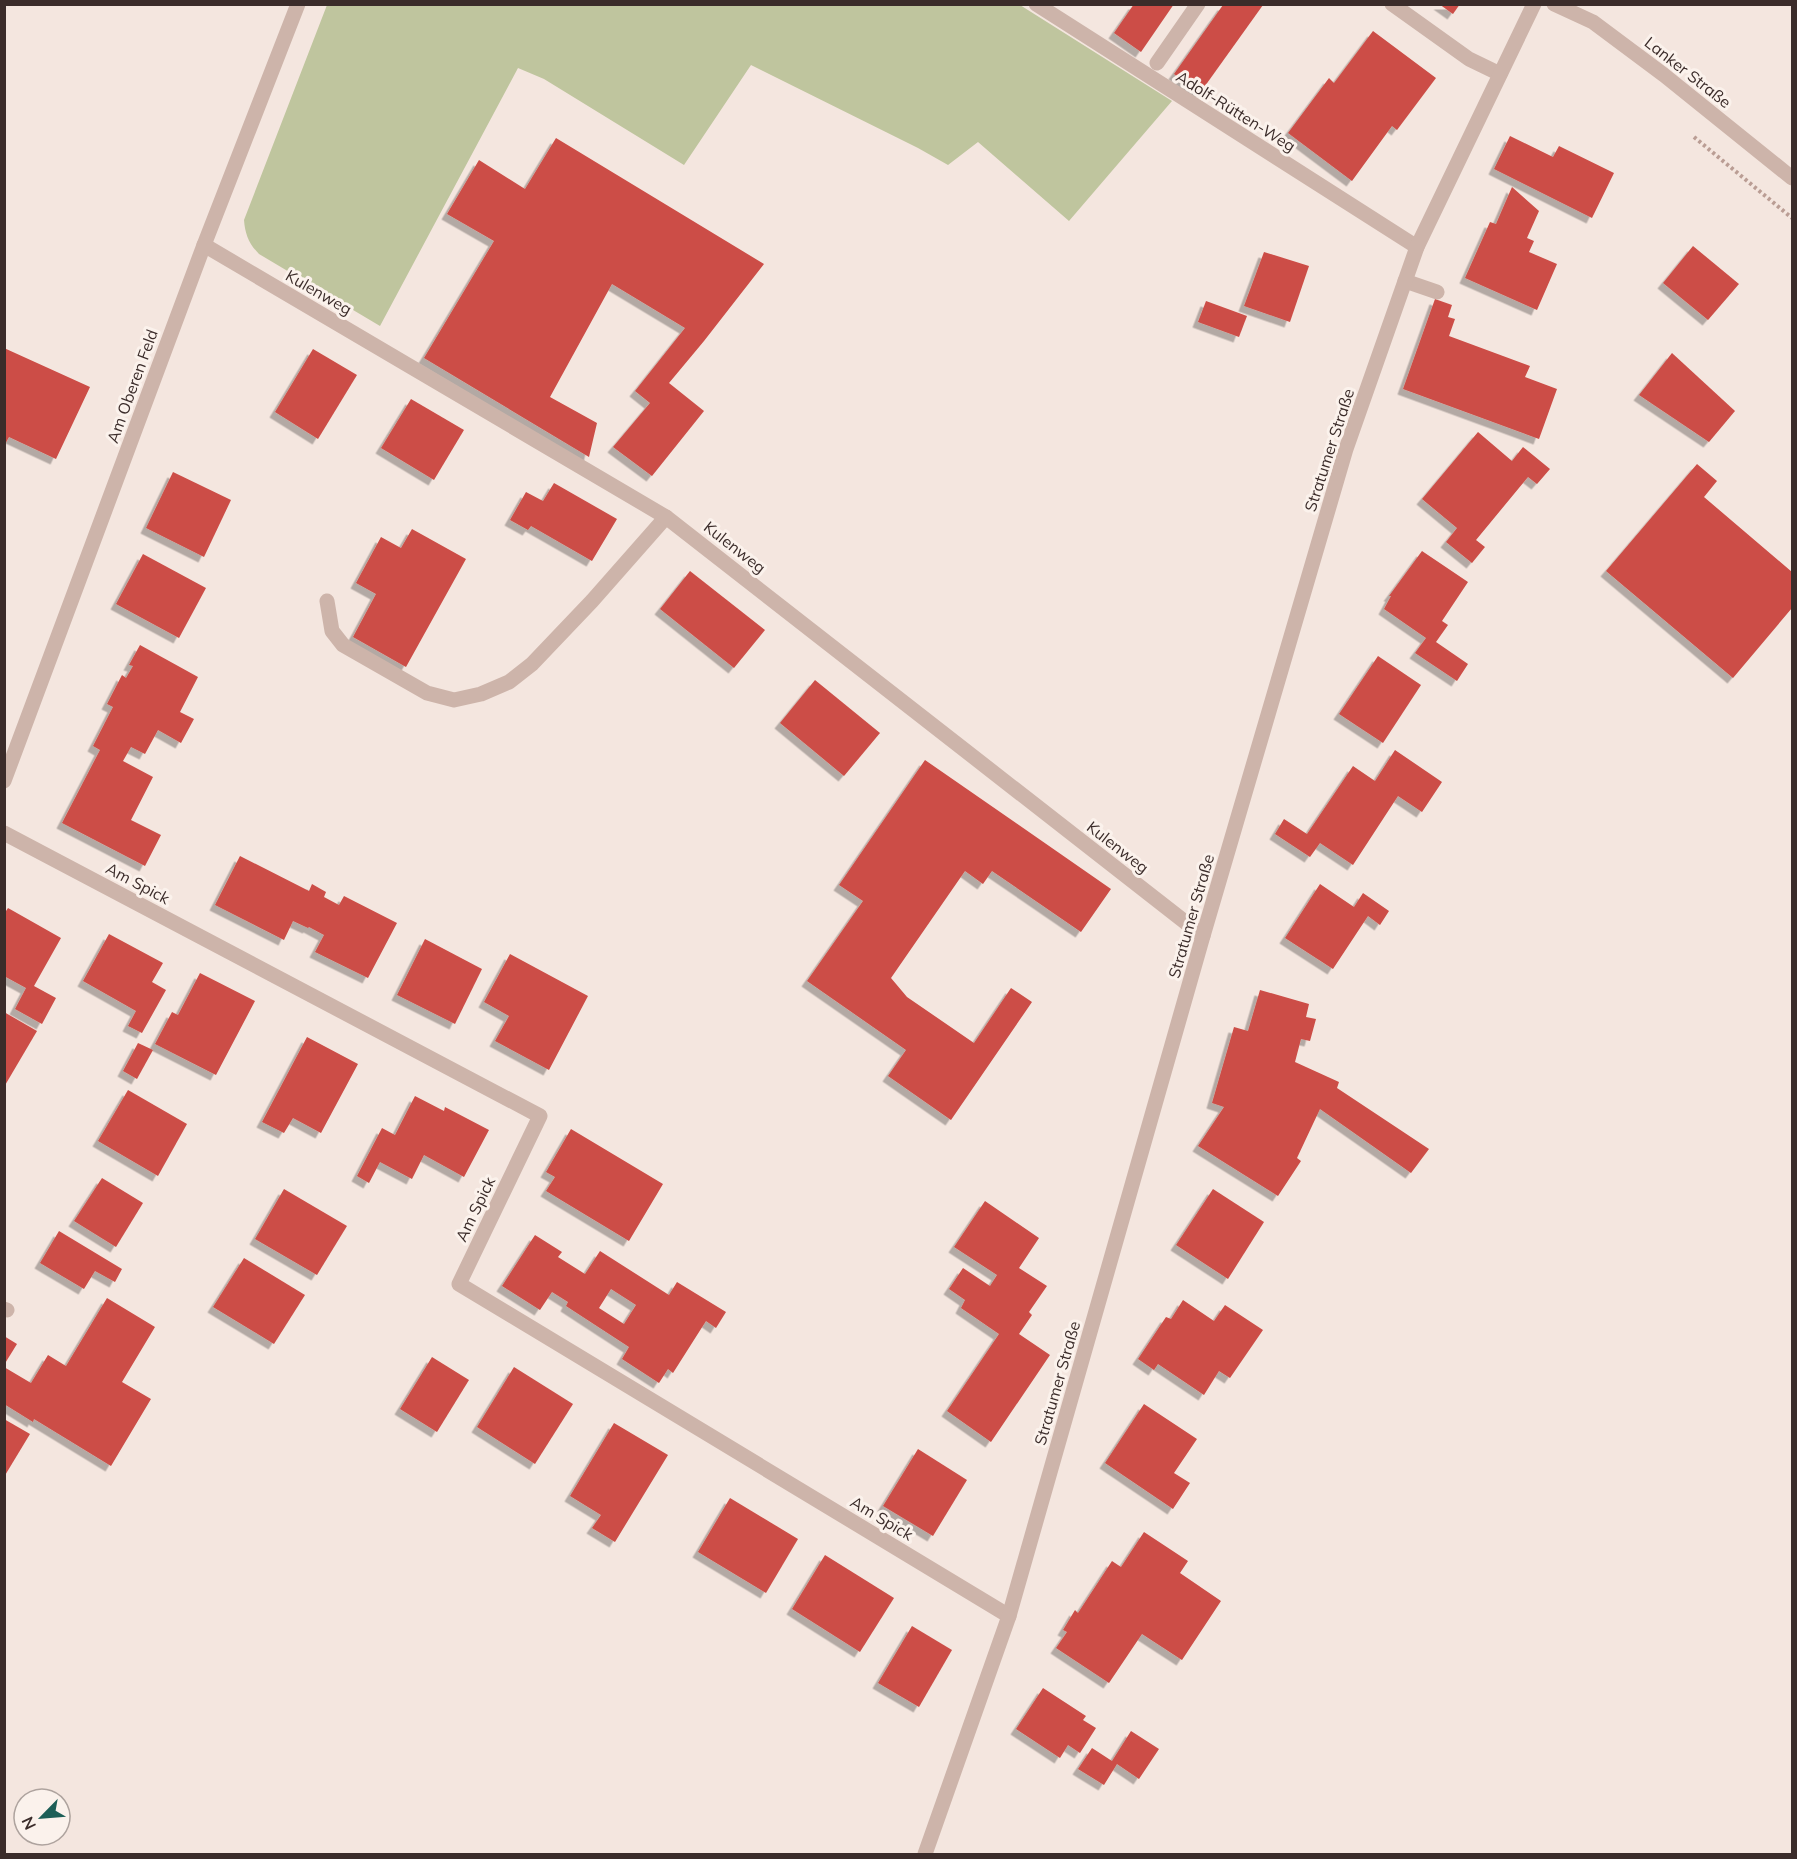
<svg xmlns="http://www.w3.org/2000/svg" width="1797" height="1859" font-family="Mulish,sans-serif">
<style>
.green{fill:#bfc59e}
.building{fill:#cc4d46;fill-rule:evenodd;filter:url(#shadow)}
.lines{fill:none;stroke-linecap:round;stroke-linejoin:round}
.path{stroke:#ba9d94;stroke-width:4;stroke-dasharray:3 3;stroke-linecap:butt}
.service{stroke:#cdb4aa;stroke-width:15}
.minor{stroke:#cdb4aa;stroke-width:15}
.tertiary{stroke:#cdb4aa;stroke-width:15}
.labels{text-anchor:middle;stroke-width:6;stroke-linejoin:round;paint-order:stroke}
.street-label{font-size:16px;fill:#3b2c2a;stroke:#fbf2ec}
</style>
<defs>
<filter id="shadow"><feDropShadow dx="-5.5" dy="5.5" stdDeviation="0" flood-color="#0004"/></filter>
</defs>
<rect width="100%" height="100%" fill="#f4e6df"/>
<!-- green -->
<path class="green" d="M327 5H1020L1172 101 1069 221 978 142 948 165 918 148 751 65 684 165 544 79 518 68 380 326 259 254C249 244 245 234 244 220Z"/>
<!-- building -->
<g class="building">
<path d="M1134 4H1174L1141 52 1114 33Z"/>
<path d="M1439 4H1460L1453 14Z"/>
<path d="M1223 5H1263L1200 93 1174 74Z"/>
<path d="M1373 31 1436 78 1397 130 1392 126 1352 181 1288 133 1329 78 1334 83Z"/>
<path d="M1510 136 1553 157 1559 146 1614 173 1592 218 1494 169Z"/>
<path d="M556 138 764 264 704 341 669 383 704 411 652 476 613 447 650 403 635 391 685 328 612 284 550 397 597 423 589 457 424 358 494 241 447 214 479 160 525 189Z"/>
<path d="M1512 187 1539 211 1527 238 1534 241 1529 252 1557 264 1537 310 1465 278 1490 222 1496 224Z"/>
<path d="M1693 246 1739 284 1708 320 1663 283Z"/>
<path d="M1264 252 1309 266 1290 322 1244 306Z"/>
<path d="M1435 299 1452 305 1448 317 1455 319 1449 336 1530 366 1525 377 1557 389 1539 439 1403 389Z"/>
<path d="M1206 301 1247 316 1239 337 1198 322Z"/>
<path d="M4 348 90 387 56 459 9 437 4 446Z"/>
<path d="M313 349 357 375 318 439 275 412Z"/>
<path d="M1672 353 1735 411 1709 442 1639 395Z"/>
<path d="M411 399 464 430 434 480 381 448Z"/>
<path d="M1478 432 1512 461 1523 447 1550 469 1537 484 1528 477 1476 540 1485 547 1472 563 1446 542 1457 528 1422 499Z"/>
<path d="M1697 464 1717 481 1704 497 1792 572V608L1733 678 1606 571Z"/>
<path d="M173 472 231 500 204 557 146 528Z"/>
<path d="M554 483 617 519 592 561 531 526 528 530 510 520 526 492 543 501Z"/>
<path d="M412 529 466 559 406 667 353 637 376 594 356 583 381 537 401 548Z"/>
<path d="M1422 551 1468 582 1442 621 1448 625 1436 642 1468 664 1457 681 1415 653 1426 638 1384 609 1391 596H1389Z"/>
<path d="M143 554 206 588 179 638 116 604Z"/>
<path d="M690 571 765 630 734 668 660 609Z"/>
<path d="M140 645 198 677 180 712 194 719 181 743 158 730 145 754 131 747 123 761 153 777 131 820 161 835 145 866 62 823 100 750 93 746 113 707 107 704 122 675 126 678 133 666 129 665Z"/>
<path d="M1378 656 1421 685 1383 743 1339 714Z"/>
<path d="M815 680 880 733 844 776 780 723Z"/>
<path d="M1395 750 1442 782 1422 812 1398 796 1353 865 1320 843 1310 857 1275 834 1284 819 1307 834 1353 766 1375 781Z"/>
<path d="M925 760 1111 889 1081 932 992 871 983 884 965 871 891 978 907 997 974 1043 1011 988 1032 1002 951 1120 888 1076 906 1050 807 981 863 901 839 885Z"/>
<path d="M240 856 309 891 312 884 326 892 324 897 339 905 344 896 397 923 368 978 315 952 324 935 309 927 308 928 293 921 284 940 215 905Z"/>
<path d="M1320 884 1354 907 1363 893 1389 911 1380 925 1368 916 1333 969 1285 938Z"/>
<path d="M8 908 61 938 34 986 56 998 42 1024 15 1009 26 988 4 976V914Z"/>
<path d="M109 934 163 963 152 982 166 990 142 1033 128 1026 136 1011 83 981Z"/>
<path d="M425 939 482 969 455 1024 397 995Z"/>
<path d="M510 954 588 996 549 1070 495 1041 509 1016 484 1002Z"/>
<path d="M200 973 255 1001 216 1075 155 1044 172 1012 178 1015Z"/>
<path d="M1260 990 1309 1004 1306 1017 1316 1019 1310 1041 1301 1039 1295 1062 1339 1082 1337 1088 1429 1149 1411 1173 1320 1109 1297 1158 1301 1161 1278 1196 1198 1146 1224 1107 1212 1103 1234 1027 1248 1031Z"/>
<path d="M4 1012 37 1031 4 1087Z"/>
<path d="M307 1037 358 1064 321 1133 293 1118 284 1133 262 1122Z"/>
<path d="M138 1043 153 1050 137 1079 123 1071Z"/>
<path d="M128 1090 187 1124 158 1176 98 1141Z"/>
<path d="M415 1096 444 1111 445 1107 489 1130 464 1177 424 1155 412 1179 380 1162 369 1183 357 1176 382 1128 395 1135Z"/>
<path d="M571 1129 663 1184 629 1241 546 1191 555 1177 546 1172Z"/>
<path d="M102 1178 143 1203 116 1247 74 1221Z"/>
<path d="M284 1189 347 1226 317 1275 255 1239Z"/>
<path d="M1213 1189 1264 1222 1228 1279 1176 1245Z"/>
<path d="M985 1201 1039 1238 1019 1268 1047 1286 1029 1312 1032 1315 1019 1334 1050 1355 991 1442 947 1411 999 1334 961 1308 965 1300 949 1289 963 1268 990 1286 997 1275 954 1247Z"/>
<path d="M59 1231 122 1269 115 1282 95 1271 84 1289 40 1263Z"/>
<path d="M535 1235 562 1252 558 1257 585 1274 600 1251 669 1295 677 1282 726 1312 716 1328 706 1321 673 1373 668 1369 659 1383 622 1359 629 1347 566 1306 568 1302 552 1292 540 1310 502 1286ZM611 1289 636 1305 624 1324 599 1308Z"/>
<path d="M244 1258 305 1295 274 1344 213 1307Z"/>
<path d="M107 1298 155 1327 122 1382 151 1399 111 1466 34 1419 33 1422 4 1404V1367L31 1383 48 1355 66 1366Z"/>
<path d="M1183 1300 1214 1321 1225 1305 1263 1330 1230 1378 1219 1371 1204 1395 1158 1364 1154 1370 1138 1359 1166 1317 1171 1319Z"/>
<path d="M4 1336 17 1344 4 1365Z"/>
<path d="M432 1357 469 1380 437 1432 400 1409Z"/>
<path d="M514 1367 573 1404 535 1464 477 1427Z"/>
<path d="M1144 1404 1197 1439 1174 1473 1190 1483 1173 1509 1105 1463Z"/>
<path d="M4 1419 30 1434 4 1477Z"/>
<path d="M614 1423 668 1455 615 1542 592 1528 601 1515 570 1496Z"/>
<path d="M918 1449 967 1480 933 1536 883 1506Z"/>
<path d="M730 1498 798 1539 766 1593 698 1552Z"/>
<path d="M1144 1532 1188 1561 1180 1573 1221 1601 1182 1660 1142 1634 1109 1683 1056 1648 1067 1632 1063 1630 1075 1610 1078 1613 1112 1561 1121 1567Z"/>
<path d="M825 1555 894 1598 860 1652 792 1609Z"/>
<path d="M912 1626 952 1650 919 1707 878 1683Z"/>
<path d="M1043 1688 1086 1716 1083 1720 1096 1728 1080 1753 1068 1745 1060 1758 1016 1729Z"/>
<path d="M1131 1731 1159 1749 1139 1779 1117 1764 1104 1785 1078 1769 1092 1748 1112 1761Z"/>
</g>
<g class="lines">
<!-- path -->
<path class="path" d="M1694 137 1792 218"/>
<!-- service -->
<g class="service">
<path d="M1036 4 1417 247"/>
<path d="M1392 4 1469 59 1500 74"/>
<path d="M1157 63 1198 4"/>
<path d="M1405 281 1437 292"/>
<path d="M327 601 332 631 343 645 427 693 454 700 481 694 509 682 532 664 592 601 666 517"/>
<path d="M4 1309 7 1310"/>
</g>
<!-- minor -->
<g class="minor">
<path d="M204 245 666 517 1203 936"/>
<path d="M4 781 204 245 298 4"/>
<path d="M4 833 540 1116 459 1284 1009 1616"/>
<path d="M925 1854 1009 1616 1203 936 1346 449 1417 247 1534 4"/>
</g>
<!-- tertiary -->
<path class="tertiary" d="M1554 4 1593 22 1664 75 1792 178"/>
</g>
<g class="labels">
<!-- street labels -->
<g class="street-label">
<text transform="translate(1688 72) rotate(38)" y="6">Lanker Straße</text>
<text transform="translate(1236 111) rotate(32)" y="6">Adolf-Rütten-Weg</text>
<text transform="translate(319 292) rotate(30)" y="6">Kulenweg</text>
<text transform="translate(132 386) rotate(-70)" y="6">Am Oberen Feld</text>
<text transform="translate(1329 450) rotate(-72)" y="6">Stratumer Straße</text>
<text transform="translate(735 547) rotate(38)" y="6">Kulenweg</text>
<text transform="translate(1118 847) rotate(38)" y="6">Kulenweg</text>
<text transform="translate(138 883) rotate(28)" y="6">Am Spick</text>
<text transform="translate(1191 916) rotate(-74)" y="6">Stratumer Straße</text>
<text transform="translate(475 1209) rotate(-64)" y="6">Am Spick</text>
<text transform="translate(1057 1383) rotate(-74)" y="6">Stratumer Straße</text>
<text transform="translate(882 1518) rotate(31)" y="6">Am Spick</text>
</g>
</g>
<!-- border -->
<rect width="1797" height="1859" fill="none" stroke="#3b2c2a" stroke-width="12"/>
<!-- north arrow -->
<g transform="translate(42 1817) rotate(245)"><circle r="28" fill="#fbf2ec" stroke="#aea39e" stroke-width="1.5"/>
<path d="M0-4.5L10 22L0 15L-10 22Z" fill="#1d5f57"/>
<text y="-9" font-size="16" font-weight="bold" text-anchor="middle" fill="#3b2c2a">N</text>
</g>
</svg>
